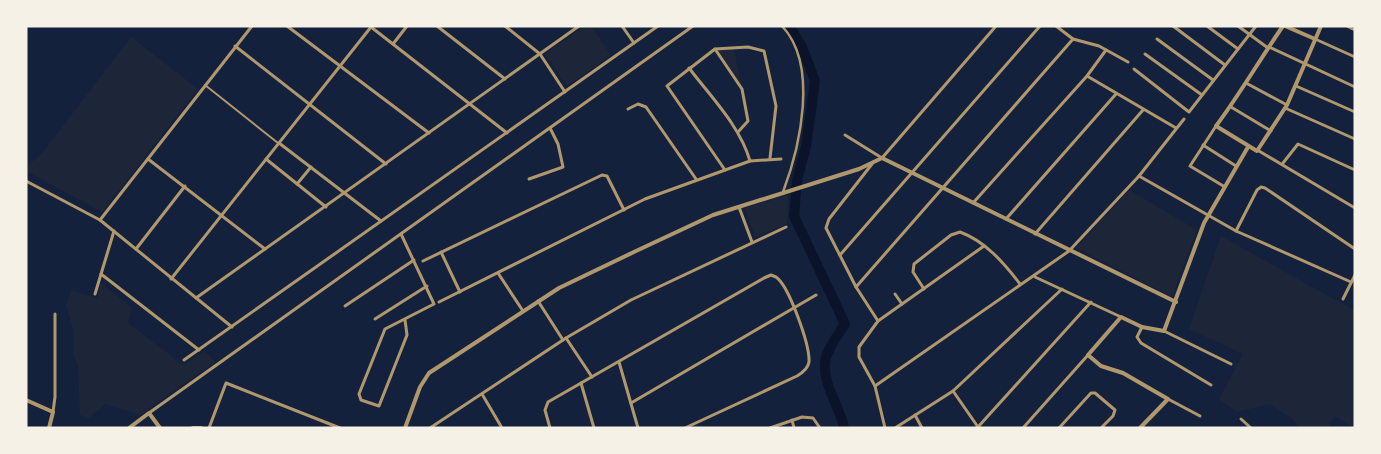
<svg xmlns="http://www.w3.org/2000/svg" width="1381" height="454" font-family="'Titillium Web',sans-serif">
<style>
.green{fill:#1d2539}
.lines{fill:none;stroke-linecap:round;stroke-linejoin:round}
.river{stroke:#0b132b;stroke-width:10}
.service{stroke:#b1986c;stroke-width:2}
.pedestrian{stroke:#b1986c;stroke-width:2.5}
.minor{stroke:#b1986c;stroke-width:3}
.tertiary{stroke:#b1986c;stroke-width:4}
</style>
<rect width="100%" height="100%" fill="#14213d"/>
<!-- green -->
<g class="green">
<path d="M585 26H591L611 55 567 86 545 54Z"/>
<path d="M131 37 198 89 102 212 26 171 31 160 34 161 43 152Z"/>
<path d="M734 49 741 85 718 50Z"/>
<path d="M1129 190 1197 230 1172 297 1076 248Z"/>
<path d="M788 195 787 224 755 237 745 208Z"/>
<path d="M1221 236 1355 311V428L1334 416 1328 428H1299L1293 419 1270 404 1237 412 1219 399 1243 354 1189 329Z"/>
<path d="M101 283 132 308 128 323 183 365 205 351 215 362 140 415 105 404 89 418 80 415 78 367 73 353 74 332 66 306 71 290 97 298Z"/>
</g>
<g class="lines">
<!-- river -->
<path class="river" d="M789 26 802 47 815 81 806 146 797 180 794 216 845 324C838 335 826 350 825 363 823 385 840 407 844 428"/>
<!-- service -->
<path class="service" d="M205 85 278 143"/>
<!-- pedestrian -->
<path class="pedestrian" d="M782 26C819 65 800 147 783 192"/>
<!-- minor -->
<g class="minor">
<path d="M287 26 429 133"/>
<path d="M437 26 505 79"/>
<path d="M505 26 540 54 565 92"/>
<path d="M622 26 634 43"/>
<path d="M1056 26 1073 39 1099 46 1128 62"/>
<path d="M1173 26 1225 65"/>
<path d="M1207 26 1238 49"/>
<path d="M1238 26 1268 48"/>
<path d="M1347 26 1355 30"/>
<path d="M371 27 507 133"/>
<path d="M1157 39 1213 80"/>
<path d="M1315 39 1355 57"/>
<path d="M393 44 407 26"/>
<path d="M235 46 386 164"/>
<path d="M1269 47 1355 87"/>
<path d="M715 49 742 89 748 121 738 132"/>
<path d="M1145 54 1202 95"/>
<path d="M689 68C711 97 740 126 750 161"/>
<path d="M1134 69 1189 112 1256 26"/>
<path d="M1087 76 1176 128"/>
<path d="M1246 83 1287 105"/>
<path d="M1296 86 1355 112"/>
<path d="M1231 107 1271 131"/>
<path d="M1285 108 1355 139"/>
<path d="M628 109 638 104 646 107 696 179"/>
<path d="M1216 126 1190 166 1225 187"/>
<path d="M845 135 882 158 996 26"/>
<path d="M279 143 381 221"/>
<path d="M1203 145 1236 166"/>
<path d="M1259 151 1355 208"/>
<path d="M148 159 265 249"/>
<path d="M266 159 326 207"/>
<path d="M1283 163 1298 144 1355 170"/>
<path d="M872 164 829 219 826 228 856 287 878 321"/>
<path d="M725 170 667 86 715 49 748 47 764 51 776 106 770 158"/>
<path d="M1139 176 1236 231 1351 282"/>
<path d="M529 179 563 167 558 144 550 128"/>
<path d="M26 181 100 220 232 327"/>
<path d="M297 184 311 167"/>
<path d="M973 203 1087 76 1106 50"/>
<path d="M739 207 752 242"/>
<path d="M1006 219 1116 94"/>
<path d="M100 220 252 26"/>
<path d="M1236 231 1257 190 1261 187 1265 188 1355 249"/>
<path d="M401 234 434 304 385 329 359 394 361 400 379 406 407 335 405 320"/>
<path d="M1035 234 1143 110"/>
<path d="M136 249 185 186"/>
<path d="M441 252 460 292"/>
<path d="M840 255 1040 26"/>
<path d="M423 261 602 175 607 176 624 210"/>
<path d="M498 273 523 311"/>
<path d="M101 274 199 350"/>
<path d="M1035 277 1121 317"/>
<path d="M171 279 371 27"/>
<path d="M856 287 1073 39"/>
<path d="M924 289 913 272 914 264 951 235 960 232C985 241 1004 263 1020 284"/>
<path d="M95 294 114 231"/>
<path d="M895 294 902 304"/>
<path d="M196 298 579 26"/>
<path d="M1343 299 1355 275"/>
<path d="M538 301 563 340"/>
<path d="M439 302 645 199 750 161 781 159"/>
<path d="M345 306 414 260"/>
<path d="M375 319 427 286"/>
<path d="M1142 327 1137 337 1141 343 1211 385"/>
<path d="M1164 331 1231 364"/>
<path d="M566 338 592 377"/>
<path d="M184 360 658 26"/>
<path d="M619 362 638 428"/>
<path d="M581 383 594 428"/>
<path d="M875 386 1069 251 1139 176 1184 119"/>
<path d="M953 391 978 427"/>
<path d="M482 394 502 428"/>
<path d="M1168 399 1200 416"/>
<path d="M631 403 816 295"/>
<path d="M53 412 55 397V314"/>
<path d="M149 413 693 26"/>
<path d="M915 415 922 428"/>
<path d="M1241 419 1251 428"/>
<path d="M792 420 794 428"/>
<path d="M978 427 1091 302"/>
<path d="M209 428 226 383 340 428"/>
<path d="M430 428 566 338 631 300 786 227"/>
<path d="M550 428 545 410 548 402 764 278 771 275 776 277C789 286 810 345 809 362 808 369 802 373 797 376L685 428"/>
<path d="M770 428 802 417 813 418 820 428"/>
<path d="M885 428 875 386 859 357V347L878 321 984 246"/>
<path d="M895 428 953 391 1062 289"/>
<path d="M1023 428 1088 355"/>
<path d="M1059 428 1091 393H1095L1115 410 1113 416 1101 428"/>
</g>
<!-- tertiary -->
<g class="tertiary">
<path d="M1283 26C1260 59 1240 94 1216 126L1257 151 1287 105 1321 26"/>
<path d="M1285 26 1315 39"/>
<path d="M26 400 53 412 49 428"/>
<path d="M129 428 149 413 160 428"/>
<path d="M193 428H201"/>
<path d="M405 428 420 387 429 373 559 288 636 251 713 215 859 169 882 158 1176 302"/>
<path d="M1140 428 1168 399 1123 373 1101 366 1088 355 1121 317 1142 327 1164 331 1204 223 1248 147"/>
</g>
</g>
<!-- border -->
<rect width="1381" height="454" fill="none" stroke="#f6f1e7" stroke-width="55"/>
</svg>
